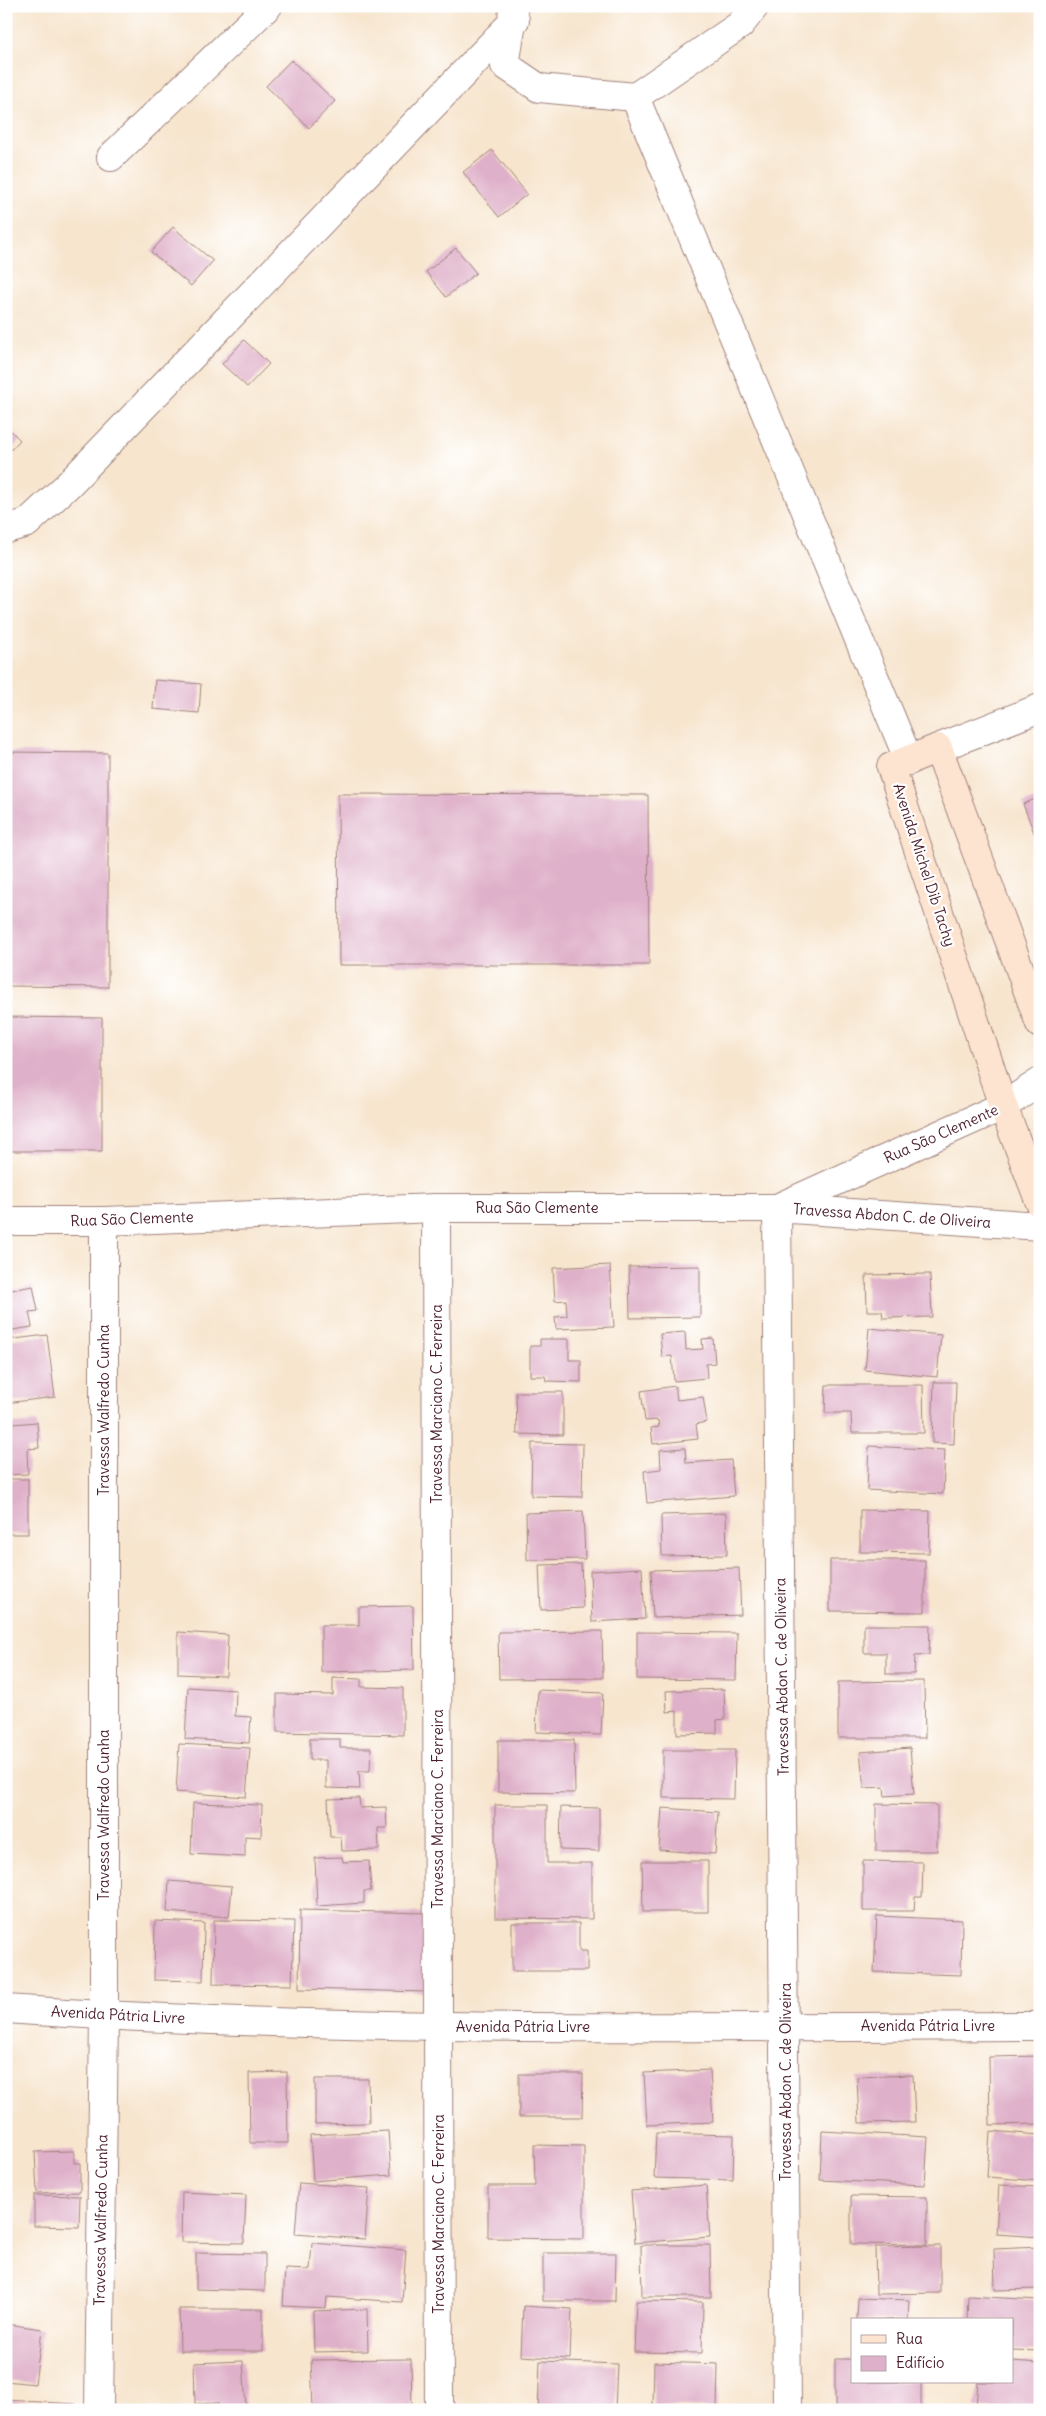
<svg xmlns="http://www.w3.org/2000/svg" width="1046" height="2416" font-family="Delius,sans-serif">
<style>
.building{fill:#dfb0c9}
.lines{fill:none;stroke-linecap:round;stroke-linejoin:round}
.street-casing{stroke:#a0827c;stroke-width:30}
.secondary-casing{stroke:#a0827c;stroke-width:30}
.street{stroke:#fff;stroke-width:28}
.secondary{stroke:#fde4d0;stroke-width:28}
.labels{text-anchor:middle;stroke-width:4.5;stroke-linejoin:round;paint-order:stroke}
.street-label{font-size:15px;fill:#4a1f2b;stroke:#fff}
</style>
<rect width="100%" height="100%" fill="#fff"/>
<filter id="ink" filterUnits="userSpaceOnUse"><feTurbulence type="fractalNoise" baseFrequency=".02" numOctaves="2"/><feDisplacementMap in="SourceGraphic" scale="10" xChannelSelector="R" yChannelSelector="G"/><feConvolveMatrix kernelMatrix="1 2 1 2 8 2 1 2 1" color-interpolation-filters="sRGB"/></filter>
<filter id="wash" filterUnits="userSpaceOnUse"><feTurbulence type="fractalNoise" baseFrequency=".0096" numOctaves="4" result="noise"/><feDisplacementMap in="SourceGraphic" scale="20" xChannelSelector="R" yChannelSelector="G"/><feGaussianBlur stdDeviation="1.12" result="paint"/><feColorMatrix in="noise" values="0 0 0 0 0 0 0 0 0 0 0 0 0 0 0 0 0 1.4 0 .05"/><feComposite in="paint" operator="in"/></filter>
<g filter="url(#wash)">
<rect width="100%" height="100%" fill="#f7e5ce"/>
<g id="blocks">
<!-- building -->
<g class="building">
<path d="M291 60 335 101 309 128 266 86Z"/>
<path d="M492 150 527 194 499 217 463 172Z"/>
<path d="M173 227 213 261 191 286 151 252Z"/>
<path d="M456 248 476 273 446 297 426 272Z"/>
<path d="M244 340 269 364 247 387 222 364Z"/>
<path d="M6 426 20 440 6 455Z"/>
<path d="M155 680 201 684 199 713 153 709Z"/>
<path d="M6 752 108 753V987L6 986Z"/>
<path d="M338 794 648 795 649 965H339Z"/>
<path d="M1040 797V848L1023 804Z"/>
<path d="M6 1017 102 1018V1151H6Z"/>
<path d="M610 1265 614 1327 556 1329 555 1317 567 1316 566 1300 555 1301 553 1268Z"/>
<path d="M700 1266V1317L630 1318 629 1267Z"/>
<path d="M930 1274 932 1317 883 1318 882 1311H867L866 1275Z"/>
<path d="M33 1286 38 1311 29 1312 32 1327 6 1331V1291Z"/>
<path d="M869 1328 941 1335 937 1377 865 1370Z"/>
<path d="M685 1332 686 1350 703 1349 702 1339 713 1338 715 1363 706 1364 707 1378 674 1381 672 1356 662 1357 660 1334Z"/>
<path d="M47 1335 55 1397 6 1403V1340Z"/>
<path d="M540 1339H569V1360H581V1382L546 1381 545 1376H530V1346H540Z"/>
<path d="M934 1382H956L954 1444 932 1443Z"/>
<path d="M826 1385H923L924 1433H852L851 1413H825Z"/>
<path d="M675 1386 677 1400 703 1397 707 1422 696 1424 698 1439 653 1444 651 1428 659 1427 658 1420 645 1421 641 1391Z"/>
<path d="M516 1392H563V1435L517 1434Z"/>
<path d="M6 1410H11L12 1424 37 1422 39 1448 27 1449 28 1474 6 1475Z"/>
<path d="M532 1443 583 1444 582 1497 531 1496Z"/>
<path d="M869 1446 945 1450 943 1494 867 1490Z"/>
<path d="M685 1448 686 1463 731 1460 734 1496 647 1503 644 1471 661 1469 660 1450Z"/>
<rect x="6" y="1479" width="22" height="55"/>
<path d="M860 1510 930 1511 929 1553 860 1552Z"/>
<path d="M583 1511 585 1559 527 1560 526 1513Z"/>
<path d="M726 1513 727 1555 662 1556 661 1515Z"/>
<path d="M830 1560H925V1612L830 1611Z"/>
<path d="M581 1564 583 1608 541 1610 539 1565Z"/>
<path d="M642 1568 645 1619 592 1622 590 1571Z"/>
<path d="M739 1568 741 1615 653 1618 651 1570Z"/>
<path d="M413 1606 414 1670 321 1672V1625H359V1607Z"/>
<path d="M864 1625H930L929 1655 915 1656 914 1674H886V1653H864Z"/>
<path d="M602 1631 603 1678 499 1679 498 1632Z"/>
<path d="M178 1632 228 1635 226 1676 178 1674Z"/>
<path d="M637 1632 737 1633 736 1680 637 1679Z"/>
<path d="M333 1678 361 1679V1687L403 1688V1735L277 1732V1694L333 1695Z"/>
<path d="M924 1681 925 1738H838V1682Z"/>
<path d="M188 1687 236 1690 235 1716 251 1717 249 1743 185 1739Z"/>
<path d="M724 1689 725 1719 717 1720V1733L677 1734V1711L667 1712 666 1691Z"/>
<path d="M538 1690 603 1693 601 1735 536 1732Z"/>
<path d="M310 1739H340V1748H371L370 1771H359L360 1789 326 1788V1760H310Z"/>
<path d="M498 1740H574L575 1793 498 1792Z"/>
<path d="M179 1744 250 1748 246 1797 176 1792Z"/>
<path d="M910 1748 914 1794 885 1796 884 1787 864 1788 860 1752Z"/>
<path d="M663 1750H735L734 1799 663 1798Z"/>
<path d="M359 1798 360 1808 386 1807 387 1828H378L379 1850 342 1851 341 1837H330L328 1799Z"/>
<path d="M193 1803 262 1805 261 1837 245 1836V1857L191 1854Z"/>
<path d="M876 1804 937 1805V1851H876Z"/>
<path d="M495 1805H547V1863H592V1919L495 1918Z"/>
<path d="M561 1807 599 1808V1851L560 1850Z"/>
<path d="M662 1808 718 1812 715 1854 659 1850Z"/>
<path d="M342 1857 343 1862 369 1861 371 1891H364V1903L317 1906 315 1858Z"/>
<path d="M642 1861H708V1912H643Z"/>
<path d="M863 1861 923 1862 922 1897H915L914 1911H863Z"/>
<path d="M169 1881 232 1886 229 1917 167 1912Z"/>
<path d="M300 1910 428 1913 427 1992 299 1989Z"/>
<path d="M877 1916 962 1920 961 1975 874 1972Z"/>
<path d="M214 1920 294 1921 292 1985 213 1984Z"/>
<path d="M155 1921 204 1923 203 1981 154 1980Z"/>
<path d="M512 1923H579V1951H587V1971H512Z"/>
<path d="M1040 2056 1038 2124 990 2125 989 2057Z"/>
<path d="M710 2070 713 2122 647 2125 644 2073Z"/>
<path d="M287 2072 288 2143H250L249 2073Z"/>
<path d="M519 2074H583L582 2117H519Z"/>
<path d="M913 2075 915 2122 859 2123 857 2077Z"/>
<path d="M315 2079H368L369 2123 315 2124Z"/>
<path d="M388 2131 391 2175 313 2181 310 2135Z"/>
<path d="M822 2131 928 2137 925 2185 820 2180Z"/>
<path d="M990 2131 1040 2135V2181L987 2177Z"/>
<path d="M656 2133 734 2135 733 2180 654 2178Z"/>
<path d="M534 2145 584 2146V2239L488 2238V2186H535Z"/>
<path d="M74 2151V2163H80V2192L37 2193 35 2152Z"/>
<path d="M299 2183 369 2188 365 2239 295 2234Z"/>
<path d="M706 2185 710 2237 635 2243 631 2191Z"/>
<path d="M999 2185 1040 2187V2237L996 2234Z"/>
<path d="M182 2192 246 2195 244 2243 181 2242Z"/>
<path d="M34 2195 80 2196 79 2227 34 2226Z"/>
<path d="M851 2196 927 2197V2245L851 2244Z"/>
<path d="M312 2243 406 2250 402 2302 327 2297 326 2308 283 2306 285 2269 310 2270Z"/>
<path d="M641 2245H710L711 2297H642Z"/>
<path d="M940 2246V2293L876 2294 875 2247Z"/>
<path d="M1040 2247V2289L995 2290 994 2249Z"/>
<path d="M196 2253 265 2254V2291L196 2289Z"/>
<path d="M543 2253H616L615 2301H543Z"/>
<path d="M968 2296 1040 2300V2351L1012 2350V2320H967Z"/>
<path d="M858 2298 909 2300 908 2320H857Z"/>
<path d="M636 2301 703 2302 702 2353 634 2352Z"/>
<path d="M523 2306 572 2309 570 2359 521 2356Z"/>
<path d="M179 2309H263V2351H180Z"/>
<path d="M367 2309 368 2351 314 2352 313 2311Z"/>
<path d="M6 2324 42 2329 35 2384 6 2381Z"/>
<path d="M411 2359 412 2407 313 2409 311 2360Z"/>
<path d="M835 2359H852V2382H921V2409H835Z"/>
<path d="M243 2361 246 2408 218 2409V2403L195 2404 194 2363Z"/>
<path d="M540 2361 617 2364 615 2410H538Z"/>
<path d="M1012 2361 1040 2363V2410L976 2408 978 2382H1012Z"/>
<path d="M654 2362 718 2364 717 2408 653 2406Z"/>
<path d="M6 2400 75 2404 74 2410H6Z"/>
</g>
</g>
</g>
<g filter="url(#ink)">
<use href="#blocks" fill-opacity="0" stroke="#a0827c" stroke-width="1"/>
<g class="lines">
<defs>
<g id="street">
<path d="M515 20 512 23 505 65 539 88 635 97 740 25 755 6"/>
<path d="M635 97 909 761"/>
<path d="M111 157 268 6"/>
<path d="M6 529 27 523 68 485 512 23 513 6"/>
<path d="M938 748 1040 708"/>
<path d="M436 1208 439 2410"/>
<path d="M6 1221H104L436 1208H777L1003 1106 1040 1082"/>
<path d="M6 2009C350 2033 695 2027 1040 2026"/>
<path d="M99 2410 104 2016V1221"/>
<path d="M787 2410 777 1208 1040 1226"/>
</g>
<path id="secondary" d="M1040 1024 938 748 891 767 1003 1106 1040 1203"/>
</defs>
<!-- street casing -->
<use href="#street" class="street-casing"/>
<!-- secondary casing -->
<use href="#secondary" class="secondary-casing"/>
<!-- street -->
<use href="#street" class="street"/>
<!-- secondary -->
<use href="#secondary" class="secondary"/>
</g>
</g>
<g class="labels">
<!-- street labels -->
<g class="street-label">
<text transform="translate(924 865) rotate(72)" y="5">Avenida Michel Dib Tachy</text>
<text transform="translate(941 1134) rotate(-24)" y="5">Rua São Clemente</text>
<text x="537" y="1213">Rua São Clemente</text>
<text transform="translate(892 1216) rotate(4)" y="5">Travessa Abdon C. de Oliveira</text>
<text transform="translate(132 1219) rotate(-2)" y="5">Rua São Clemente</text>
<text transform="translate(437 1404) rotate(-90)" y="5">Travessa Marciano C. Ferreira</text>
<text transform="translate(104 1410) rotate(-90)" y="5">Travessa Walfredo Cunha</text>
<text transform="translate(782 1677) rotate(-91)" y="5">Travessa Abdon C. de Oliveira</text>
<text transform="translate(438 1809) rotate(-90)" y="5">Travessa Marciano C. Ferreira</text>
<text transform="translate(104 1815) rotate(-90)" y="5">Travessa Walfredo Cunha</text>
<text transform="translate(118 2015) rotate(3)" y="5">Avenida Pátria Livre</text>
<text x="928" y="2031">Avenida Pátria Livre</text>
<text x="523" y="2032">Avenida Pátria Livre</text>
<text transform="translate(786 2082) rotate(-90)" y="5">Travessa Abdon C. de Oliveira</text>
<text transform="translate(439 2214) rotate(-90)" y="5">Travessa Marciano C. Ferreira</text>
<text transform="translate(101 2220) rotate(-89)" y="5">Travessa Walfredo Cunha</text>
</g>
</g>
<!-- margin -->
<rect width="1046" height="2416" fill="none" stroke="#fff" stroke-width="25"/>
<!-- legend -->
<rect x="851" y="2318" width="162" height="65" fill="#ffffff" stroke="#b7a5aa"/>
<rect x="861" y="2335" width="25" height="8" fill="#fde4d0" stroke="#b7a5aa"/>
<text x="896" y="2344" font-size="15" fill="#4a1f2b">Rua</text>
<rect x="861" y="2356" width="25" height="15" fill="#dfb0c9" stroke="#b7a5aa"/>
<text x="896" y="2368" font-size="15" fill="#4a1f2b">Edifício</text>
</svg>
